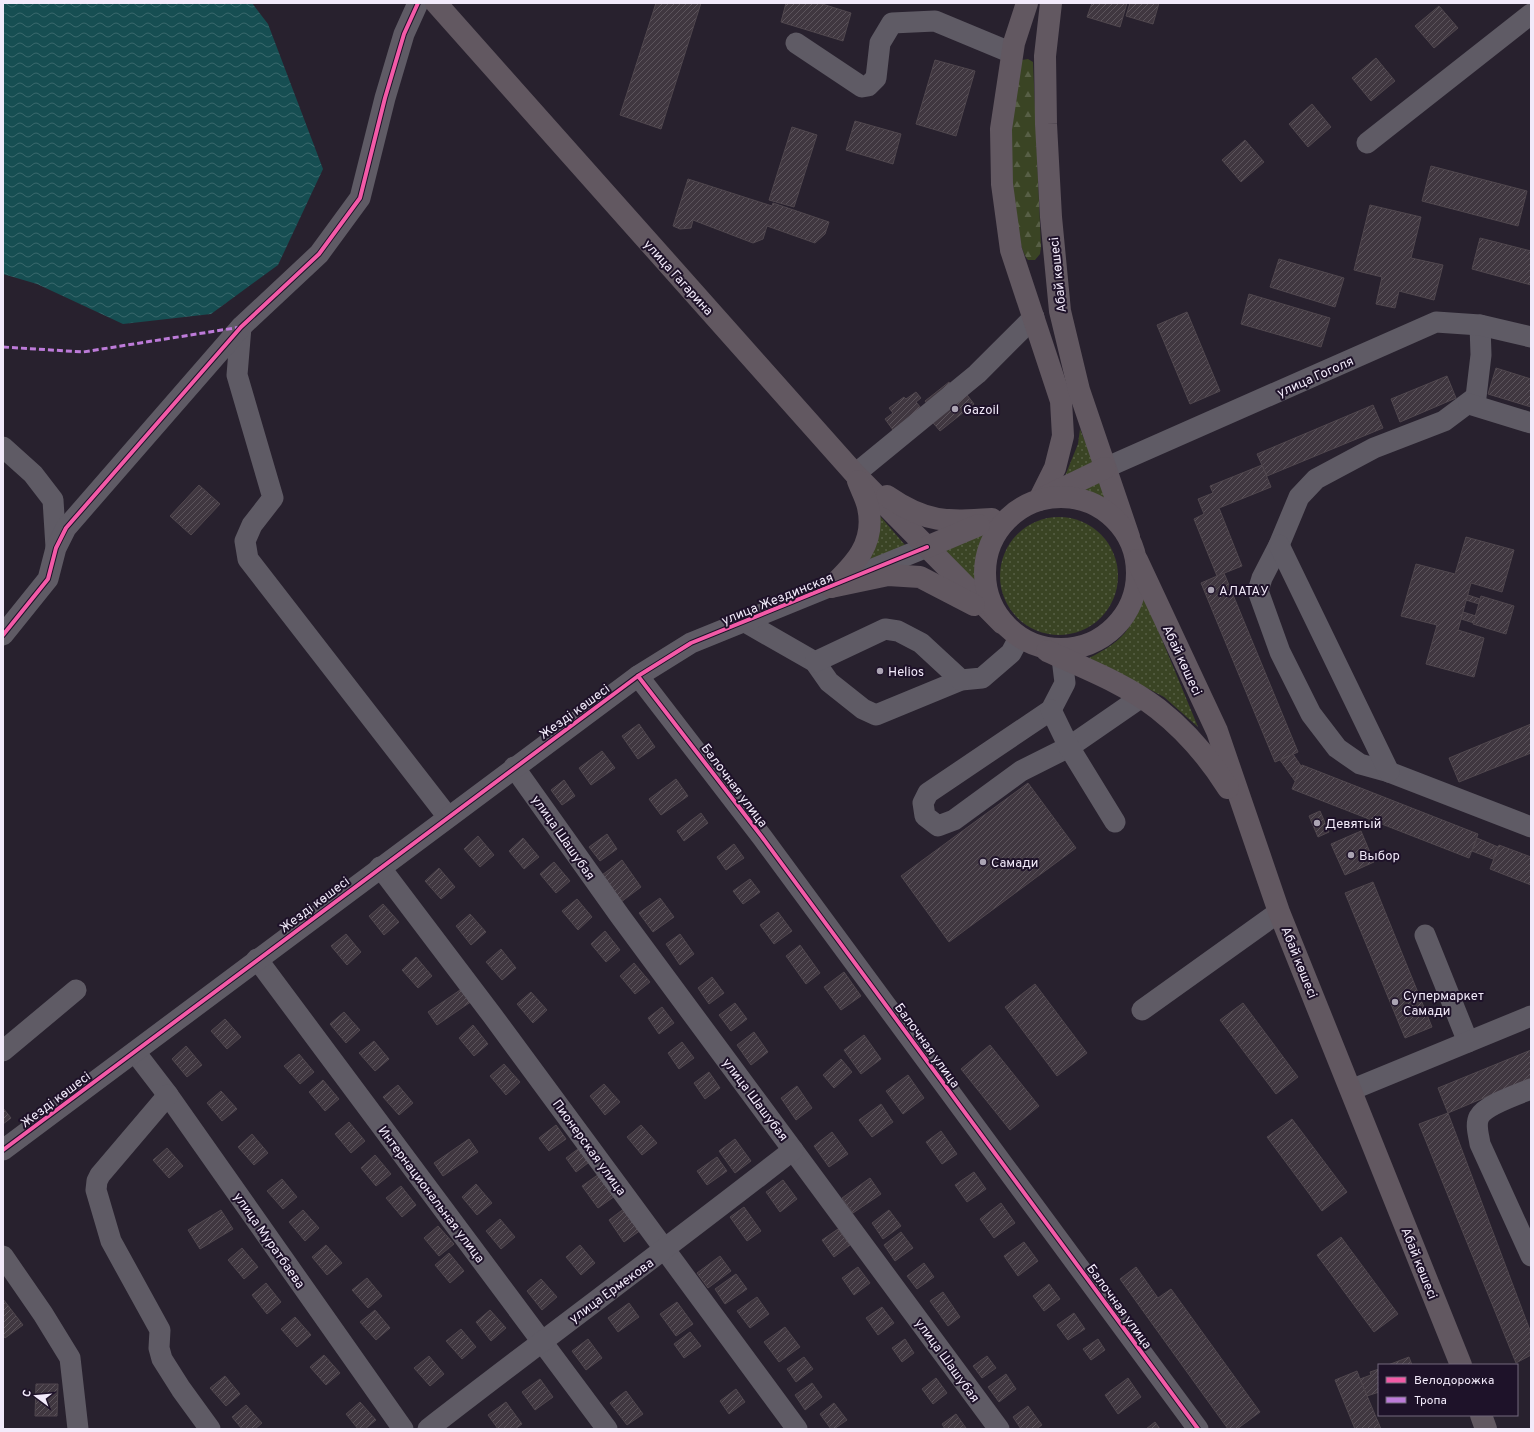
<svg xmlns="http://www.w3.org/2000/svg" width="1534" height="1432" font-family="Overpass,sans-serif">
<style>
.green{fill:url(#green-dots)}
.forest{fill:url(#forest-firs)}
.water{fill:url(#water-waves)}
.building{fill:url(#building-hatch);stroke:#50474e}
.lines{fill:none;stroke-linecap:round;stroke-linejoin:round}
.minor{stroke:#5f5b65;stroke-width:21}
.major{stroke:#625861;stroke-width:22}
.quiet{stroke:#bd7bd9;stroke-width:3;stroke-dasharray:6 3;stroke-linecap:butt}
.cycleway-casing{stroke:#1e1229;stroke-width:6}
.cycleway{stroke:#f35aa7;stroke-width:4}
.poi-dot{fill:#aba4b3;stroke:#1e1229;stroke-width:1.5}
.labels{text-anchor:middle;stroke-width:4;stroke-linejoin:round;paint-order:stroke}
.street-label{font-size:13px;fill:#f2eafa;stroke:#1e1229}
.poi-label{font-size:13px;fill:#f2eafa;stroke:#1e1229;text-anchor:start}
</style>
<defs>
<pattern id="green-dots" width="8" height="8" patternUnits="userSpaceOnUse"><rect width="8" height="8" fill="#3a4424"/><path d="M2 2h.1M6 6h.1" fill="none" stroke="#575f45" stroke-width="1.8" stroke-linecap="round"/></pattern>
<pattern id="forest-firs" width="22" height="20" patternUnits="userSpaceOnUse"><rect width="22" height="20" fill="#3a4424"/><path d="M5 1l3.5 6h-7zM16 11l3.5 6h-7z" fill="#575f45"/></pattern>
<pattern id="water-waves" width="16" height="10" patternUnits="userSpaceOnUse"><rect width="16" height="10" fill="#164e52"/><path d="M0 5q4-4 8 0t8 0" fill="none" stroke="#38686c"/></pattern>
<pattern id="building-hatch" width="6" height="6" patternUnits="userSpaceOnUse"><rect width="6" height="6" fill="#403740"/><path d="M-1 1l2-2M0 6l6-6M5 7l2-2" fill="none" stroke="#5c545c"/></pattern>
</defs>
<rect width="100%" height="100%" fill="#28212e"/>
<!-- green -->
<g class="green">
<path d="M1080 429 1094 463 1065 476 1078 444Z"/>
<path d="M1101 480 1112 510 1087 498 1073 494Z"/>
<path d="M880 516 905 545 870 560 879 529Z"/>
<circle cx="1059" cy="576" r="59"/>
<path d="M988 528 976 570V587L942 550Z"/>
<path d="M1144 596 1198 727 1164 697 1089 658C1123 641 1131 630 1144 596Z"/>
</g>
<!-- forest -->
<path class="forest" d="M1028 59 1033 62 1041 247 1040 254 1035 260H1028C1012 244 1010 137 1011 111 1012 95 1019 76 1022 60Z"/>
<!-- water -->
<path class="water" d="M3 3H252L268 24 323 169 278 265 211 314 123 324 37 284 3 274Z"/>
<!-- building -->
<g class="building">
<path d="M656 3H701L661 129 620 115Z"/>
<path d="M786 3H819L851 13 843 41 781 22Z"/>
<path d="M1092 3H1127L1120 27 1087 17Z"/>
<path d="M1130 3H1159L1153 24 1126 16Z"/>
<path d="M1439 6 1458 28 1434 48 1415 26Z"/>
<path d="M1376 58 1395 81 1371 101 1352 78Z"/>
<path d="M935 60 975 71 956 136 916 124Z"/>
<path d="M1312 104 1331 127 1308 147 1289 124Z"/>
<path d="M855 121 901 134 893 164 846 150Z"/>
<path d="M792 127 817 135 794 207 769 200Z"/>
<path d="M1245 140 1264 162 1241 182 1222 160Z"/>
<path d="M1431 166 1527 191 1518 226 1422 201Z"/>
<path d="M688 179 772 206 773 203 829 222 825 234 815 243 767 226 763 239 753 243 693 220 691 228 680 229 673 226Z"/>
<path d="M1370 205 1421 217 1411 258 1443 265 1434 300 1399 291 1395 308 1376 304 1382 277 1354 270Z"/>
<path d="M1480 238 1531 251V285L1472 269Z"/>
<path d="M1279 259 1344 278 1335 307 1270 287Z"/>
<path d="M1249 294 1330 318 1321 347 1241 324Z"/>
<path d="M1187 312 1220 391 1190 404 1157 325Z"/>
<path d="M1496 368 1531 379V407L1488 394Z"/>
<path d="M1447 376 1456 398 1400 422 1391 399Z"/>
<path d="M949 382 959 395 964 391 974 404 940 431 929 418 935 414 925 401Z"/>
<path d="M916 392 921 398 916 402 921 408 893 430 885 419 893 413 889 408 904 397 906 399Z"/>
<path d="M1373 405 1383 428 1267 476 1257 454Z"/>
<path d="M1262 465 1271 487 1219 508 1242 566 1217 576 1194 519 1204 514 1198 499 1213 493 1210 486Z"/>
<path d="M199 485 220 504 191 535 170 516Z"/>
<path d="M1466 537 1514 550 1502 592 1471 583 1458 630 1484 638 1474 677 1426 664 1437 625 1401 616 1416 564 1455 574Z"/>
<path d="M1224 573 1298 752 1275 762 1201 583Z"/>
<path d="M1468 595 1480 599 1479 604 1466 600Z"/>
<path d="M1481 596 1514 606 1506 634 1473 624Z"/>
<path d="M1463 612 1476 616 1474 623 1461 619Z"/>
<path d="M639 724 655 747 638 759 622 736Z"/>
<path d="M1531 724V753L1459 782 1449 758Z"/>
<path d="M602 751 615 768 591 785 579 768Z"/>
<path d="M1293 754 1301 766 1295 781 1280 760Z"/>
<path d="M1302 765 1478 834 1469 858 1292 789Z"/>
<path d="M676 779 688 796 661 815 649 799Z"/>
<path d="M564 780 575 796 562 805 551 790Z"/>
<path d="M1028 783 1076 848 949 942 901 876Z"/>
<path d="M1320 811 1329 832 1318 837 1309 816Z"/>
<path d="M701 813 708 823 684 841 677 831Z"/>
<path d="M1361 831 1374 862 1345 875 1331 844Z"/>
<path d="M607 834 617 849 600 861 589 847Z"/>
<path d="M478 836 494 855 480 867 464 849Z"/>
<path d="M523 838 539 857 524 869 509 851Z"/>
<path d="M1477 838 1498 847 1493 859 1472 851Z"/>
<path d="M734 844 744 858 726 870 717 857Z"/>
<path d="M1499 845 1531 857V885L1490 869Z"/>
<path d="M622 860 641 887 621 902 602 875Z"/>
<path d="M554 862 570 881 556 893 540 874Z"/>
<path d="M439 868 455 887 441 899 425 881Z"/>
<path d="M750 879 760 892 743 904 733 891Z"/>
<path d="M1373 882 1432 1027 1405 1038 1345 893Z"/>
<path d="M660 898 674 917 653 932 639 913Z"/>
<path d="M577 899 592 917 578 930 562 911Z"/>
<path d="M383 904 399 922 384 935 369 916Z"/>
<path d="M778 912 792 931 774 944 760 925Z"/>
<path d="M470 914 486 932 471 945 456 926Z"/>
<path d="M605 931 620 950 606 962 591 944Z"/>
<path d="M346 934 361 952 347 965 331 946Z"/>
<path d="M680 934 694 954 680 965 666 944Z"/>
<path d="M800 945 820 973 806 984 786 956Z"/>
<path d="M501 949 516 968 502 980 486 962Z"/>
<path d="M416 957 432 976 418 988 402 970Z"/>
<path d="M634 963 650 982 635 994 620 976Z"/>
<path d="M844 972 861 996 841 1010 824 987Z"/>
<path d="M712 977 724 993 709 1004 698 988Z"/>
<path d="M1035 984 1087 1053 1057 1076 1005 1007Z"/>
<path d="M463 988 472 1001 437 1025 428 1012Z"/>
<path d="M531 992 547 1010 533 1023 517 1004Z"/>
<path d="M735 1003 747 1019 731 1031 719 1015Z"/>
<path d="M1243 1003 1298 1077 1276 1094 1220 1020Z"/>
<path d="M662 1007 674 1023 659 1034 648 1018Z"/>
<path d="M344 1012 360 1030 346 1043 330 1024Z"/>
<path d="M225 1019 241 1037 227 1049 211 1031Z"/>
<path d="M473 1025 488 1044 474 1056 459 1038Z"/>
<path d="M754 1032 768 1052 751 1065 737 1045Z"/>
<path d="M864 1035 881 1059 861 1074 844 1050Z"/>
<path d="M374 1041 389 1059 375 1071 359 1053Z"/>
<path d="M682 1042 694 1058 679 1069 668 1053Z"/>
<path d="M990 1045 1039 1106 1010 1130 961 1069Z"/>
<path d="M186 1046 202 1065 187 1077 172 1059Z"/>
<path d="M1531 1050V1078L1448 1113 1438 1088Z"/>
<path d="M299 1054 314 1072 300 1084 284 1066Z"/>
<path d="M841 1059 852 1072 834 1088 823 1075Z"/>
<path d="M504 1064 520 1082 506 1095 490 1076Z"/>
<path d="M709 1072 720 1088 705 1099 694 1083Z"/>
<path d="M908 1075 924 1098 903 1114 886 1091Z"/>
<path d="M323 1080 339 1099 325 1111 309 1092Z"/>
<path d="M604 1084 620 1102 605 1115 590 1096Z"/>
<path d="M398 1085 413 1103 399 1115 383 1097Z"/>
<path d="M797 1086 812 1108 796 1120 781 1098Z"/>
<path d="M221 1091 237 1109 222 1121 207 1103Z"/>
<path d="M881 1104 893 1122 872 1137 859 1120Z"/>
<path d="M3 1108 11 1118 3 1124Z"/>
<path d="M1448 1113 1531 1333V1355L1516 1363 1419 1124Z"/>
<path d="M1292 1119 1347 1192 1322 1211 1267 1137Z"/>
<path d="M349 1122 365 1141 351 1153 335 1134Z"/>
<path d="M556 1125 566 1139 549 1151 539 1138Z"/>
<path d="M641 1125 657 1143 642 1155 627 1137Z"/>
<path d="M941 1131 957 1154 942 1164 926 1142Z"/>
<path d="M832 1132 848 1154 829 1167 814 1146Z"/>
<path d="M252 1134 268 1153 254 1165 238 1147Z"/>
<path d="M469 1139 478 1152 443 1176 434 1163Z"/>
<path d="M735 1139 751 1161 735 1173 719 1151Z"/>
<path d="M582 1146 592 1160 576 1172 566 1158Z"/>
<path d="M167 1148 183 1166 169 1178 153 1160Z"/>
<path d="M375 1155 391 1174 376 1186 361 1168Z"/>
<path d="M717 1157 727 1171 707 1185 697 1171Z"/>
<path d="M974 1172 986 1189 967 1202 955 1185Z"/>
<path d="M599 1174 615 1196 598 1208 582 1186Z"/>
<path d="M870 1178 881 1194 853 1213 842 1198Z"/>
<path d="M282 1179 297 1197 283 1209 267 1191Z"/>
<path d="M783 1180 797 1199 780 1212 766 1192Z"/>
<path d="M476 1184 492 1203 477 1215 462 1197Z"/>
<path d="M401 1186 416 1205 402 1217 386 1198Z"/>
<path d="M1001 1203 1015 1223 994 1238 980 1219Z"/>
<path d="M744 1207 761 1231 747 1241 730 1217Z"/>
<path d="M625 1208 641 1230 624 1242 609 1220Z"/>
<path d="M221 1210 233 1229 200 1249 188 1230Z"/>
<path d="M303 1210 319 1228 305 1241 289 1222Z"/>
<path d="M889 1210 901 1226 883 1239 872 1223Z"/>
<path d="M500 1219 515 1237 501 1249 486 1231Z"/>
<path d="M438 1226 454 1244 439 1256 424 1238Z"/>
<path d="M838 1229 850 1245 834 1257 822 1240Z"/>
<path d="M901 1232 913 1248 895 1261 884 1245Z"/>
<path d="M1341 1237 1398 1314 1374 1332 1317 1255Z"/>
<path d="M1024 1242 1038 1261 1018 1276 1004 1256Z"/>
<path d="M326 1245 342 1263 327 1275 312 1257Z"/>
<path d="M580 1245 595 1263 581 1275 566 1257Z"/>
<path d="M242 1248 258 1267 244 1279 228 1260Z"/>
<path d="M449 1253 464 1271 450 1283 435 1265Z"/>
<path d="M720 1256 731 1271 708 1288 697 1273Z"/>
<path d="M924 1263 934 1277 917 1289 907 1276Z"/>
<path d="M858 1267 870 1283 854 1295 842 1278Z"/>
<path d="M1136 1267 1158 1298 1171 1289 1260 1412 1237 1429H1228L1120 1279Z"/>
<path d="M736 1274 747 1289 725 1304 715 1289Z"/>
<path d="M367 1278 382 1296 368 1308 352 1290Z"/>
<path d="M541 1279 557 1297 542 1310 527 1291Z"/>
<path d="M266 1283 281 1302 267 1314 252 1295Z"/>
<path d="M1049 1284 1060 1299 1044 1311 1033 1296Z"/>
<path d="M943 1292 960 1317 948 1326 930 1301Z"/>
<path d="M757 1297 769 1314 750 1328 737 1311Z"/>
<path d="M3 1299 23 1325 5 1338 3 1335Z"/>
<path d="M677 1302 693 1324 676 1336 660 1314Z"/>
<path d="M629 1303 639 1317 618 1332 608 1318Z"/>
<path d="M882 1307 894 1323 878 1335 866 1318Z"/>
<path d="M375 1310 390 1328 376 1340 360 1322Z"/>
<path d="M490 1310 506 1328 491 1341 476 1322Z"/>
<path d="M1074 1313 1085 1329 1068 1340 1057 1325Z"/>
<path d="M295 1317 311 1335 297 1347 281 1329Z"/>
<path d="M785 1327 800 1347 779 1362 764 1342Z"/>
<path d="M461 1329 476 1347 462 1359 446 1341Z"/>
<path d="M690 1332 701 1346 684 1358 674 1344Z"/>
<path d="M588 1339 602 1358 586 1370 572 1351Z"/>
<path d="M905 1339 914 1353 902 1362 892 1348Z"/>
<path d="M1098 1339 1105 1350 1091 1360 1083 1349Z"/>
<path d="M324 1355 340 1373 326 1385 310 1367Z"/>
<path d="M429 1356 444 1374 430 1386 414 1368Z"/>
<path d="M987 1356 996 1368 982 1378 973 1366Z"/>
<path d="M804 1357 813 1369 796 1382 787 1369Z"/>
<path d="M1409 1357 1412 1365H1388Z"/>
<path d="M1379 1369V1392L1367 1396 1360 1379 1371 1375 1370 1372Z"/>
<path d="M1357 1371 1360 1379 1381 1429H1355L1335 1380Z"/>
<path d="M1006 1374 1016 1389 999 1402 988 1387Z"/>
<path d="M225 1376 240 1394 226 1406 210 1388Z"/>
<path d="M936 1378 947 1393 933 1404 922 1389Z"/>
<path d="M1128 1378 1141 1397 1118 1414 1105 1395Z"/>
<path d="M540 1379 553 1397 535 1410 522 1392Z"/>
<path d="M812 1383 822 1397 805 1410 795 1395Z"/>
<path d="M36 1384H58L57 1416H35Z"/>
<path d="M736 1389 745 1402 729 1414 720 1401Z"/>
<path d="M626 1391 643 1414 627 1425 610 1403Z"/>
<path d="M360 1402 376 1420 365 1429H358L346 1414Z"/>
<path d="M506 1402 522 1424 515 1429H498L488 1415Z"/>
<path d="M834 1403 847 1420 834 1429H831L820 1414Z"/>
<path d="M246 1405 262 1423 255 1429H242L232 1417Z"/>
<path d="M1028 1406 1042 1425 1036 1429H1021L1013 1417Z"/>
<path d="M956 1414 966 1428 945 1429 942 1424Z"/>
<path d="M1155 1422 1160 1429H1146Z"/>
</g>
<g class="lines">
<!-- minor -->
<g class="minor">
<path d="M796 43 862 87 868 86 876 78 880 43 892 23 935 21 1012 53"/>
<path d="M1367 143 1531 14"/>
<path d="M1480 325 1481 355 1476 397 1444 421 1374 448 1316 479 1299 497 1279 545 1262 578 1258 591 1280 652 1311 714 1337 748 1360 764 1389 772 1531 827"/>
<path d="M241 327 237 375 273 498 252 525 245 541 248 559 448 817"/>
<path d="M1469 404 1531 423"/>
<path d="M3 447 33 474 53 500 56 547"/>
<path d="M1105 468 1436 322 1480 325 1531 337"/>
<path d="M855 474 977 374 1034 317"/>
<path d="M1279 545 1389 772"/>
<path d="M745 622 815 662 829 682 863 709 876 715 961 680 982 678 1011 653 1019 638"/>
<path d="M3 635 48 579 56 548 66 528 241 327 319 254 360 198 385 98 404 34 418 3"/>
<path d="M1062 658 1065 683 1051 710 928 793 923 803 925 816 938 826 954 820 1021 771 1069 747 1140 698"/>
<path d="M815 662 885 629 898 631 921 643 961 680"/>
<path d="M638 676 762 837 1198 1429"/>
<path d="M1051 710 1069 747 1115 822"/>
<path d="M514 767 620 916 999 1429"/>
<path d="M380 867 492 1015 797 1429"/>
<path d="M1425 935 1468 1042"/>
<path d="M257 959 607 1429"/>
<path d="M1142 1010 1279 912"/>
<path d="M3 1051 76 990"/>
<path d="M135 1052 168 1095 403 1429"/>
<path d="M1531 1089C1519 1094 1485 1105 1479 1117 1475 1125 1479 1136 1480 1144L1531 1256"/>
<path d="M1351 1090 1531 1016"/>
<path d="M168 1095 100 1175 97 1181 96 1190 111 1241 160 1330 159 1348 162 1359 181 1389 210 1429"/>
<path d="M3 1150 638 676 691 643 927 547"/>
<path d="M3 1256 43 1314 70 1358 78 1429"/>
<path d="M428 1429C549 1335 673 1244 793 1150"/>
</g>
<!-- major -->
<g class="major">
<path d="M436 3 855 474 1002 623"/>
<path d="M1027 3 1014 43 1001 129 1002 184 1011 250 1061 401 1063 436 1055 468 1039 500"/>
<path d="M1051 3 1045 56 1046 124 1051 217 1060 311 1079 390 1129 537"/>
<path d="M887 496C926 523 947 522 992 519"/>
<path d="M1047 496 1105 468"/>
<circle cx="1061" cy="573" r="76"/>
<path d="M927 547 979 525"/>
<path d="M1137 560 1217 731 1279 912 1461 1365"/>
<path d="M831 587 888 575 920 577 974 605"/>
<path d="M831 587C855 564 876 543 868 507 866 498 861 489 858 481"/>
<path d="M1047 651C1084 668 1126 684 1158 709 1186 731 1209 758 1228 788"/>
<path d="M1481 1415 1486 1429"/>
</g>
<!-- quiet -->
<path class="quiet" d="M3 347 83 352 241 327"/>
<defs>
<g id="cycleway">
<path d="M3 635 48 579 56 548 66 528 241 327 319 254 360 198 385 98 404 34 418 3"/>
<path d="M638 676 762 837 1198 1429"/>
<path d="M3 1150 638 676 691 643 927 547"/>
</g>
</defs>
<!-- cycleway casing -->
<use href="#cycleway" class="cycleway-casing"/>
<!-- cycleway -->
<use href="#cycleway" class="cycleway"/>
</g>
<!-- markers -->
<g class="poi-dot">
<circle cx="955" cy="409" r="4"/>
<circle cx="1211" cy="590" r="4"/>
<circle cx="880" cy="671" r="4"/>
<circle cx="1317" cy="823" r="4"/>
<circle cx="1351" cy="855" r="4"/>
<circle cx="983" cy="862" r="4"/>
<circle cx="1395" cy="1002" r="4"/>
</g>
<g class="labels">
<!-- street labels -->
<g class="street-label">
<text transform="translate(1057 275) rotate(-96)" y="5">Абай көшесі</text>
<text transform="translate(679 277) rotate(48)" y="5">улица Гагарина</text>
<text transform="translate(1315 376) rotate(-24)" y="5">улица Гоголя</text>
<text transform="translate(777 598) rotate(-22)" y="5">улица Жездинская</text>
<text transform="translate(1183 660) rotate(65)" y="5">Абай көшесі</text>
<text transform="translate(574 711) rotate(-36)" y="5">Жезді көшесі</text>
<text transform="translate(735 785) rotate(53)" y="5">Балочная улица</text>
<text transform="translate(564 837) rotate(55)" y="5">улица Шашубая</text>
<text transform="translate(314 904) rotate(-37)" y="5">Жезді көшесі</text>
<text transform="translate(1300 962) rotate(68)" y="5">Абай көшесі</text>
<text transform="translate(928 1045) rotate(54)" y="5">Балочная улица</text>
<text transform="translate(55 1099) rotate(-37)" y="5">Жезді көшесі</text>
<text transform="translate(756 1099) rotate(53)" y="5">улица Шашубая</text>
<text transform="translate(590 1147) rotate(54)" y="5">Пионерская улица</text>
<text transform="translate(432 1194) rotate(53)" y="5">Интернациональная улица</text>
<text transform="translate(270 1240) rotate(55)" y="5">улица Муратбаева</text>
<text transform="translate(1420 1263) rotate(68)" y="5">Абай көшесі</text>
<text transform="translate(611 1290) rotate(-36)" y="5">улица Ермекова</text>
<text transform="translate(1120 1306) rotate(54)" y="5">Балочная улица</text>
<text transform="translate(948 1360) rotate(54)" y="5">улица Шашубая</text>
</g>
<!-- poi labels -->
<g class="poi-label">
<text x="963" y="414">Gazoil</text>
<text x="1219" y="595">АЛАТАУ</text>
<text x="888" y="676">Helios</text>
<text x="1325" y="828">Девятый</text>
<text x="1359" y="860">Выбор</text>
<text x="991" y="867">Самади</text>
<text x="1403" y="1000">Супермаркет<tspan x="1403" dy="15">Самади</tspan></text>
</g>
</g>
<!-- border -->
<rect width="1534" height="1432" fill="none" stroke="#f2eafa" stroke-width="8"/>
<!-- legend -->
<rect x="1378" y="1364" width="140" height="52" fill="#1e1229" stroke="#73687d"/>
<rect x="1386" y="1377" width="20" height="6" fill="#f35aa7" stroke="#73687d"/>
<text x="1414" y="1384" font-size="12" fill="#f2eafa">Велодорожка</text>
<rect x="1386" y="1397" width="20" height="6" fill="#bd7bd9" stroke="#73687d"/>
<text x="1414" y="1404" font-size="12" fill="#f2eafa">Тропа</text>
<!-- north arrow -->
<g transform="translate(36 1396) rotate(286)" stroke="#1e1229" stroke-width="3" paint-order="stroke">
<path d="M0-3L7 15L0 10L-7 15Z" fill="#f2eafa"/>
<text y="-6" font-size="11" font-weight="bold" text-anchor="middle" fill="#f2eafa">С</text>
</g>
</svg>
